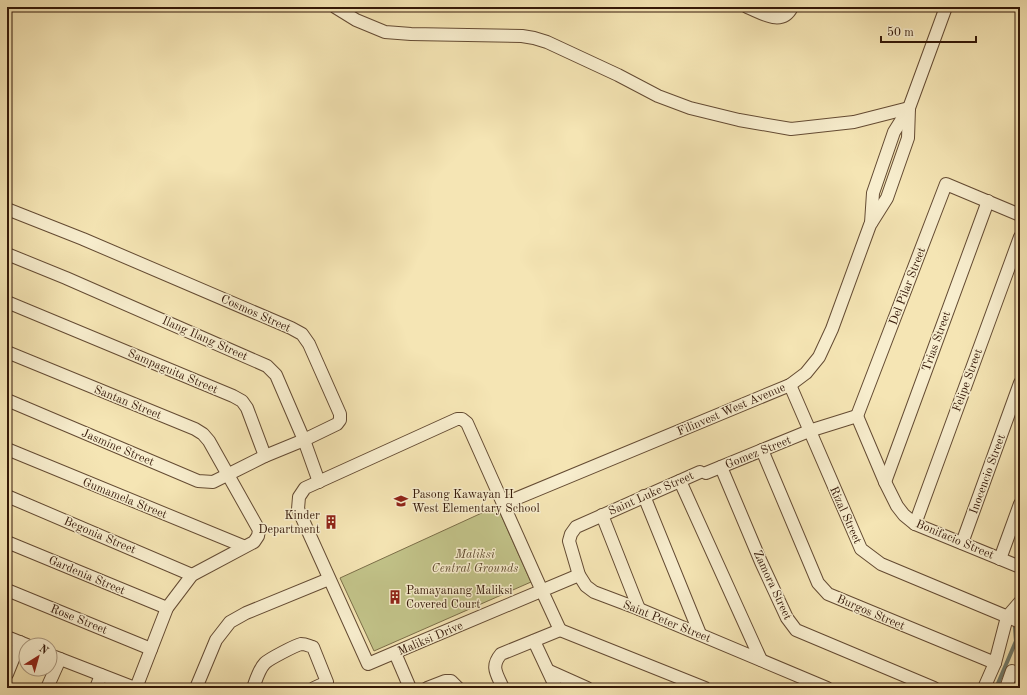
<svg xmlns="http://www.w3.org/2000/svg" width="1027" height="695" font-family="'Old Standard TT',serif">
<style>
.green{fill:#c2c389;stroke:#7b6e48}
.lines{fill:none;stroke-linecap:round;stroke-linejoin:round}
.stream{stroke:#727c6c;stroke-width:4}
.minor-casing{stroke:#644b33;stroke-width:14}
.minor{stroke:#f8eece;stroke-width:12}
.labels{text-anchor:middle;stroke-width:3;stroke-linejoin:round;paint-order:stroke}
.street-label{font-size:12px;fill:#341808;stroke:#f8eece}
.poi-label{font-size:12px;fill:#341808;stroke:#f8eece;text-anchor:start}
.park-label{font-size:12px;font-style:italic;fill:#5f4b2f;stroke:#f8eece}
</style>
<rect width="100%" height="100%" fill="#f5e5b4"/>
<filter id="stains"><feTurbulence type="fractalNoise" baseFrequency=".005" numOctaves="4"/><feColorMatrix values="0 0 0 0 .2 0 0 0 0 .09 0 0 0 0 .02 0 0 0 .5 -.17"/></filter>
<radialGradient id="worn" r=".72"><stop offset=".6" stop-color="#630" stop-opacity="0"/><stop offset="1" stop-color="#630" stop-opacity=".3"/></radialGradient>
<!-- green -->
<path class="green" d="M497 506 531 582 374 651 340 578Z"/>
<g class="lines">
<!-- stream -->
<path class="stream" d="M996 688 1016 641 1015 627 1017 623"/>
<defs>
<g id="minor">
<path d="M335 7 356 20 385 32 411 34 522 36 534 38 547 42 618 75 658 96 690 108 739 120 791 129 854 122 909 108"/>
<path d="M747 7C762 13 782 27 792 7"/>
<path d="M7 209 83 239 291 328 302 334 309 344 340 414V420L337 424 304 440 265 456 213 482 198 481 7 400"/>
<path d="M871 223 873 193 894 132 909 108 946 7"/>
<path d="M7 254 66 278 267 366 276 375 304 440 319 482"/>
<path d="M7 302 233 396 242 401 247 408 265 456"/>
<path d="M7 352 195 429 203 434 209 441 259 530 258 536 254 542 192 575 167 608 136 688"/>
<path d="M790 385 861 549 881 564 1020 622"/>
<path d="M857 416 946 184 1020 215"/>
<path d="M857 416 885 482 897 506 904 515 915 524 1020 567"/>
<path d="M7 449 243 546"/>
<path d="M762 450 818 583 828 594 995 663"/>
<path d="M721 467 761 562 787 618 796 630 934 688"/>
<path d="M700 472 576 527 571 534 569 541 579 575 586 586 594 592 639 609 827 688"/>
<path d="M706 473 809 431 857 416"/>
<path d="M680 481 761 660"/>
<path d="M885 482 988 201"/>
<path d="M7 496 192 575"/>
<path d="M644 496 700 634"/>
<path d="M503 504 790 385 806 373 819 357 832 329 870 225 887 198 908 138 909 108"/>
<path d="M602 515 639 609"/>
<path d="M915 524 1020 237"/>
<path d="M7 542 167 608"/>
<path d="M962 543 1020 383"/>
<path d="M1000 559 1020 504"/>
<path d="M7 590 151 649"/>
<path d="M560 630 542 591 467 423 462 419H457L305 488 299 497 298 509 368 664C438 634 508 605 579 575"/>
<path d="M560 630 705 688"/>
<path d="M7 637 27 645"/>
<path d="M534 641 556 688"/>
<path d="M395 653 410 688"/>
<path d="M50 655 135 688"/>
<path d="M549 671 587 688"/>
<path d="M7 674 20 642"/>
<path d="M47 688 60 659"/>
<path d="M96 688 101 675"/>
<path d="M196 688 216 640 230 622 246 613 329 579"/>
<path d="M253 688C256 680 259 669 265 663 269 659 296 645 301 644 306 644 309 646 313 647L327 682 314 688"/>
<path d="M427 688 445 681H451L458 688"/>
<path d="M503 688C497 674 490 667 501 654L560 630"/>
<path d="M984 688 995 663 1007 617 1020 602"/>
<path d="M1006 688 1012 671 1020 675"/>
</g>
</defs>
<!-- minor casing -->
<use href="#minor" class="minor-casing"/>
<!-- minor -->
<use href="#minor" class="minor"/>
</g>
<!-- icons -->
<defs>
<symbol id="school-bare" viewBox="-9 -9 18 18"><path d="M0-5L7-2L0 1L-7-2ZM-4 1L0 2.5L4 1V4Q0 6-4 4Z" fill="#8f2418" stroke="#f8eece" stroke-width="2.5" paint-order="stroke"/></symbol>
<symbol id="building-bare" viewBox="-9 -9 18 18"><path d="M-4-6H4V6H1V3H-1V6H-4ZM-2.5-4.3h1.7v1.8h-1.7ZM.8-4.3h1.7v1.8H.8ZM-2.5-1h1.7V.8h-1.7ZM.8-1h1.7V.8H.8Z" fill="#8f2418" stroke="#f8eece" stroke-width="2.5" paint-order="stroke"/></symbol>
</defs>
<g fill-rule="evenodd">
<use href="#school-bare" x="391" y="491" width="20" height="20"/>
<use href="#building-bare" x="321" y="512" width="20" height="20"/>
<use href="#building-bare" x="385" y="587" width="20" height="20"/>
</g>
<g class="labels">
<!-- street labels -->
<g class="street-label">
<text transform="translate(907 286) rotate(-69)" y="4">Del Pilar Street</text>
<text transform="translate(256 313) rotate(24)" y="4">Cosmos Street</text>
<text transform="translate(205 338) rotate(24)" y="4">Ilang Ilang Street</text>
<text transform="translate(936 341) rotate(-70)" y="4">Trias Street</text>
<text transform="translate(173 371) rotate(23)" y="4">Sampaguita Street</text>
<text transform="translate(967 380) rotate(-70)" y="4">Felipe Street</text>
<text transform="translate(128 402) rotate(22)" y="4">Santan Street</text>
<text transform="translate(731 409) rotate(-23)" y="4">Filinvest West Avenue</text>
<text transform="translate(118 447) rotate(23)" y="4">Jasmine Street</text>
<text transform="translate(758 452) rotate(-22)" y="4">Gomez Street</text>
<text transform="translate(987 474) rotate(-70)" y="4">Inocencio Street</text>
<text transform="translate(651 493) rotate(-24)" y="4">Saint Luke Street</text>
<text transform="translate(125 498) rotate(22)" y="4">Gumamela Street</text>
<text transform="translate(846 515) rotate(66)" y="4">Rizal Street</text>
<text transform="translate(100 535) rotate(23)" y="4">Begonia Street</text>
<text transform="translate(955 539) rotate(23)" y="4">Bonifacio Street</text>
<text transform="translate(87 575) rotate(23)" y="4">Gardenia Street</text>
<text transform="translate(773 585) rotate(65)" y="4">Zamora Street</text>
<text transform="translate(871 612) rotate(23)" y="4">Burgos Street</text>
<text transform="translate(79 619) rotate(22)" y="4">Rose Street</text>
<text transform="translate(667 621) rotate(22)" y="4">Saint Peter Street</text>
<text transform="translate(430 638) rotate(-23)" y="4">Maliksi Drive</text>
</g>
<!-- poi labels -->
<g class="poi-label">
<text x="412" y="498">Pasong Kawayan II<tspan x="412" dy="14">West Elementary School</tspan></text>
<text x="320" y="519" text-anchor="end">Kinder<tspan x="320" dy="14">Department</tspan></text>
<text x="406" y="594">Pamayanang Maliksi<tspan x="406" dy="14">Covered Court</tspan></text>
</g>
<!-- park labels -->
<g class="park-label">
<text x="475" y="558">Maliksi<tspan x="475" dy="14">Central Grounds</tspan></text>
</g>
</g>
<!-- margin -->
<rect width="1027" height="695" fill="none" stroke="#f5e5b4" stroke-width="24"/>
<rect x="8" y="8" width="1011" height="679" fill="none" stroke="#341808" stroke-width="2"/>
<rect x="12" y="12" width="1003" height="671" fill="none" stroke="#341808"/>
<!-- north arrow -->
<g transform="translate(38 657) rotate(37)"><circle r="19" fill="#f8eece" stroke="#aa987f"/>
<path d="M0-3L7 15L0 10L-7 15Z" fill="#8f2418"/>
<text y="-6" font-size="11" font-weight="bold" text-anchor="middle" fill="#341808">N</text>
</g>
<!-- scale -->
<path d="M881 36v6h95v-6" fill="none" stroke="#341808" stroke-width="2"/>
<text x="887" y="36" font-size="12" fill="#341808" stroke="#f8eece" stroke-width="3" paint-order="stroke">50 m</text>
<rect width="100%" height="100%" filter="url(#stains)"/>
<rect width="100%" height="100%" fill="url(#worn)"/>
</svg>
